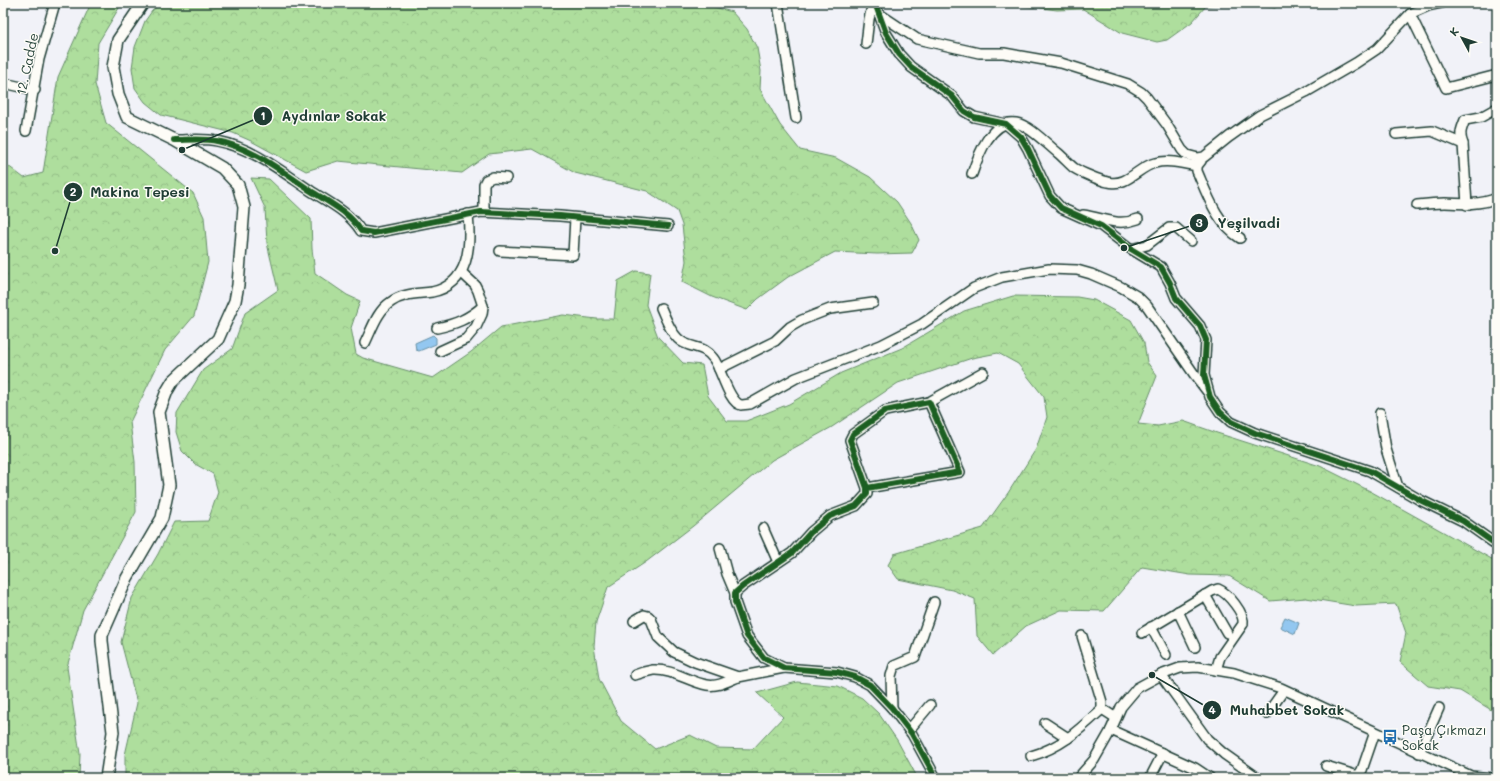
<svg xmlns="http://www.w3.org/2000/svg" width="1500" height="781" font-family="Mali,sans-serif">
<style>
.forest{fill:url(#forest-crowns);stroke:#668e68}
.water{fill:#93c7f0;stroke:#6590a5}
.lines{fill:none;stroke-linecap:round;stroke-linejoin:round}
.minor-casing{stroke:#1f3d34;stroke-width:12}
.major-casing{stroke:#1f3d34;stroke-width:14}
.minor{stroke:#fdfcf7;stroke-width:9}
.major{stroke:#fdfcf7;stroke-width:11}
.cycleway-casing{stroke:#fdfcf7;stroke-width:8}
.cycleway{stroke:#1b5e20;stroke-width:6}
.labels{text-anchor:middle;stroke-width:3;stroke-linejoin:round;paint-order:stroke}
.street-label{font-size:13px;fill:#1f3d34;stroke:#fdfcf7}
.poi-label{font-size:13px;fill:#1f3d34;stroke:#fdfcf7;text-anchor:start}
.leader{fill:none;stroke:#1f3d34;stroke-width:1.5}
.callout-dot{fill:#1f3d34;stroke:#fdfcf7;stroke-width:1.5}
.mark-label{font-size:12px;text-anchor:middle;font-weight:bold;fill:#fff}
.callout-label{font-size:14px;text-anchor:middle;font-weight:bold;fill:#1f3d34;stroke:#fdfcf7;stroke-width:3;stroke-linejoin:round;paint-order:stroke}
</style>
<defs>
<pattern id="forest-crowns" width="20" height="18" patternUnits="userSpaceOnUse"><rect width="20" height="18" fill="#aede9d"/><path d="M2 6a3 3 0 1 1 6 0M12 15a3 3 0 1 1 6 0" fill="none" stroke="#95bf88"/></pattern>
</defs>
<rect width="100%" height="100%" fill="#f1f2f8"/>
<filter id="ink" filterUnits="userSpaceOnUse"><feTurbulence type="fractalNoise" baseFrequency=".025" numOctaves="2"/><feDisplacementMap in="SourceGraphic" scale="8" xChannelSelector="R" yChannelSelector="G"/><feConvolveMatrix kernelMatrix="1 2 1 2 8 2 1 2 1" color-interpolation-filters="sRGB"/></filter>
<g filter="url(#ink)">
<!-- forest -->
<g class="forest">
<path d="M91 3H122L98 43 95 84 106 123 193 193 204 217 208 262 194 316 165 350 130 422 135 462 136 512 83 610 67 667 80 754 79 778H3V162L24 178 43 173 58 77Z"/>
<path d="M161 3H700L732 12 747 29 757 48 761 71 760 89 780 125 800 150 836 158 870 177 897 202 911 223 919 240 912 253 877 254 835 252 788 277 758 299 747 310 712 297 682 282 686 261 682 225 677 211 647 191 575 173 532 149 489 154 462 173 338 161 306 171 251 141 233 133 161 115 145 102 135 88 132 68 135 47 145 21 152 11Z"/>
<path d="M1001 3H1281L1275 8C1252 4 1229 4 1206 6L1192 22 1167 40 1157 42 1122 33 1083 9 1057 10Z"/>
<path d="M251 178 269 179 311 219 312 249 315 273 347 295 360 301 351 328 356 354 363 358 433 378 471 352 501 327 563 315 597 319H614L618 281 636 271 650 273 646 305 658 337 683 363 702 365 708 396 727 421H746L789 404 841 373 902 348 964 311 1013 296 1077 297 1094 300 1131 320 1144 343 1147 362 1157 376 1138 424 1158 426 1183 421 1217 433 1320 466 1370 491 1497 562V710L1493 711 1460 691 1428 686 1400 662 1406 633 1396 604 1356 606 1306 598 1270 601 1229 576 1190 575 1142 567 1104 611 1061 610 1026 626 993 655 977 636 975 599 952 590 898 579 888 565 894 554 983 528 1008 493 1036 449 1047 417 1044 397 1018 364 998 353 972 358 898 383 832 427 772 460 693 526 646 562 608 587 596 622 594 646 599 679 621 721 655 749 690 735 716 748 753 749 783 717 757 693 797 682 838 686 862 698 879 714 897 740 916 775V778H125V755L137 703 121 642 132 598 158 554 174 522 208 521 218 492 213 474 195 464 182 451 176 432 177 413 203 370 232 349 245 313 278 290 267 243 265 208Z"/>
</g>
<!-- water -->
<g class="water">
<path d="M433 335 436 338V344L419 351 416 350 415 343Z"/>
<path d="M1285 617 1299 623 1295 634 1280 627Z"/>
</g>
<g class="lines">
<defs>
<g id="minor">
<path d="M778 3 796 118"/>
<path d="M875 3 886 33 899 54 911 67 952 96 964 111 974 117 1006 124 1021 137 1028 149 1050 196 1061 208 1101 226 1131 249 1161 267 1170 283 1176 298 1200 326 1206 340 1204 375 1210 397 1220 412 1231 422 1255 433 1370 471 1420 500 1463 521 1497 545"/>
<path d="M1442 3 1428 6 1410 14 1446 88 1497 75"/>
<path d="M878 13 917 39 979 53H1004L1061 63 1128 84 1141 92 1147 98 1167 125 1182 150 1187 155 1198 158 1204 157 1229 137 1260 115 1306 92 1356 63 1377 49 1410 14"/>
<path d="M866 44 869 19 873 3"/>
<path d="M8 84 35 90"/>
<path d="M26 131 39 59 55 3"/>
<path d="M1396 134 1432 131 1463 144"/>
<path d="M174 140C187 140 204 138 217 141 253 148 281 171 311 191 330 203 349 212 361 231L374 233 481 212 560 216 668 226"/>
<path d="M1201 161 1197 166V171C1207 194 1217 224 1240 238"/>
<path d="M972 174C978 156 991 119 1016 123 1029 125 1048 145 1058 153 1064 158 1069 164 1074 168 1082 173 1099 180 1108 182 1127 187 1138 167 1155 163 1168 159 1184 164 1197 166"/>
<path d="M1417 205C1426 204 1435 203 1445 203 1463 204 1480 205 1497 198"/>
<path d="M1467 205 1463 144C1459 134 1461 130 1465 120L1481 117 1497 108"/>
<path d="M484 212V184L486 180 493 177 506 178"/>
<path d="M1083 215C1104 218 1117 227 1138 219"/>
<path d="M1131 249 1147 245 1169 228H1176L1191 241"/>
<path d="M500 251 573 255 575 218"/>
<path d="M661 308C666 319 672 337 684 343 696 349 704 346 713 358 721 367 728 402 741 405 743 405 747 404 750 404L796 378 881 345 922 324 974 288 1002 277 1049 269 1077 270 1091 274 1121 287 1138 297 1147 306 1194 374 1207 391"/>
<path d="M437 328C455 324 469 319 483 306"/>
<path d="M365 343C372 329 377 311 391 302 403 293 418 294 432 292 470 284 471 245 468 214"/>
<path d="M440 351 466 339 476 327 482 314 483 306 478 291 475 285 461 272"/>
<path d="M719 369 775 341 790 327 802 320 830 309 873 303"/>
<path d="M929 402 983 372"/>
<path d="M1380 413 1386 449 1398 487"/>
<path d="M867 488 960 472 929 402 885 411 853 434 850 440 867 488V494L856 506 830 516 811 532 792 553 743 586 735 593V602L747 636 764 658 784 668 837 672 855 677 870 685 892 708 912 734 936 778"/>
<path d="M763 528 778 562"/>
<path d="M720 548 727 574 735 593"/>
<path d="M1205 595 1227 633"/>
<path d="M1178 611 1195 647"/>
<path d="M634 621 644 615 648 616 651 619 658 637 674 652 695 662 738 677 784 668"/>
<path d="M1151 627 1166 655"/>
<path d="M1142 633 1212 591 1218 589C1228 593 1245 614 1243 624L1220 657 1216 670"/>
<path d="M1082 636 1102 702V709L1116 718"/>
<path d="M635 675C640 673 647 671 653 670 673 669 689 682 707 685 718 687 728 681 738 677"/>
<path d="M1161 675 1207 739 1224 754 1258 778"/>
<path d="M892 708 891 676 894 666 915 657 934 602"/>
<path d="M1267 714 1284 690"/>
<path d="M1045 723 1068 738"/>
<path d="M909 730 930 705"/>
<path d="M1111 730 1195 768 1210 778"/>
<path d="M1419 753 1439 708"/>
<path d="M1031 756C1062 747 1079 730 1102 709"/>
<path d="M1326 766 1358 776 1362 770 1375 732"/>
<path d="M1078 778 1094 760 1110 732 1121 707 1137 688 1161 675 1180 668 1198 667 1234 673 1281 688 1471 776 1492 778"/>
<path d="M1150 778 1163 753"/>
</g>
<path id="major" d="M106 778 113 732 102 641V635L127 578 162 518 169 485 159 412 167 391 173 381 218 339 235 301 238 285 244 207 238 185 222 168 174 140 127 117 118 94 113 67 118 40 143 3"/>
</defs>
<!-- minor casing -->
<use href="#minor" class="minor-casing"/>
<!-- major casing -->
<use href="#major" class="major-casing"/>
<!-- minor -->
<use href="#minor" class="minor"/>
<!-- major -->
<use href="#major" class="major"/>
<defs>
<g id="cycleway">
<path d="M875 3 886 33 899 54 911 67 952 96 964 111 974 117 1006 124 1021 137 1028 149 1050 196 1061 208 1101 226 1131 249 1161 267 1170 283 1176 298 1200 326 1206 340 1204 375 1210 397 1220 412 1231 422 1255 433 1370 471 1420 500 1463 521 1497 545"/>
<path d="M174 140C187 140 204 138 217 141 253 148 281 171 311 191 330 203 349 212 361 231L374 233 481 212 560 216 668 226"/>
<path d="M867 488 960 472 929 402 885 411 853 434 850 440 867 488V494L856 506 830 516 811 532 792 553 743 586 735 593V602L747 636 764 658 784 668 837 672 855 677 870 685 892 708 912 734 936 778"/>
</g>
</defs>
<!-- cycleway casing -->
<use href="#cycleway" class="cycleway-casing"/>
<!-- cycleway -->
<use href="#cycleway" class="cycleway"/>
</g>
</g>
<!-- icons -->
<defs>
<symbol id="bus-bare" viewBox="-9 -9 18 18"><path d="M-5-6H5V4H4V6H2V4H-2V6H-4V4H-5ZM-3.5-4V0h7V-4ZM-3.5 1.2v1.5H-2V1.2ZM2 1.2v1.5H3.5V1.2Z" fill="#1f6fb2" stroke="#fdfcf7" stroke-width="2.5" paint-order="stroke"/></symbol>
</defs>
<g fill-rule="evenodd">
<use href="#bus-bare" x="1379" y="726" width="22" height="22"/>
</g>
<g class="labels">
<!-- street labels -->
<g class="street-label">
<text transform="translate(27 64) rotate(-78)" y="5">12. Cadde</text>
</g>
<!-- poi labels -->
<g class="poi-label">
<text x="1402" y="735">Paşa Çıkmazı<tspan x="1402" dy="15">Sokak</tspan></text>
</g>
</g>
<!-- callouts -->
<path class="leader" d="M182 150L263 116M55 251L73 192M1124 248L1199 223M1152 675L1212 710"/>
<g class="callout-dot">
<circle cx="182" cy="150" r="4"/>
<circle cx="55" cy="251" r="4"/>
<circle cx="1124" cy="248" r="4"/>
<circle cx="1152" cy="675" r="4"/>
<circle cx="263" cy="116" r="10"/>
<circle cx="73" cy="192" r="10"/>
<circle cx="1199" cy="223" r="10"/>
<circle cx="1212" cy="710" r="10"/>
</g>
<g class="mark-label">
<text x="263" y="120">1</text>
<text x="73" y="196">2</text>
<text x="1199" y="227">3</text>
<text x="1212" y="714">4</text>
</g>
<g class="callout-label">
<text x="334" y="121">Aydınlar Sokak</text>
<text x="140" y="197">Makina Tepesi</text>
<text x="1249" y="228">Yeşilvadi</text>
<text x="1287" y="715">Muhabbet Sokak</text>
</g>
<!-- margin -->
<rect width="1500" height="781" fill="none" stroke="#fdfcf7" stroke-width="16"/>
<rect x="8" y="8" width="1484" height="765" fill="none" stroke="#1f3d34" stroke-width="1.5" filter="url(#ink)"/>
<!-- north arrow -->
<g transform="translate(1462 38) rotate(310)" stroke="#fdfcf7" stroke-width="3" paint-order="stroke">
<path d="M0-3L7 15L0 10L-7 15Z" fill="#1f3d34"/>
<text y="-6" font-size="11" font-weight="bold" text-anchor="middle" fill="#1f3d34">K</text>
</g>
</svg>
